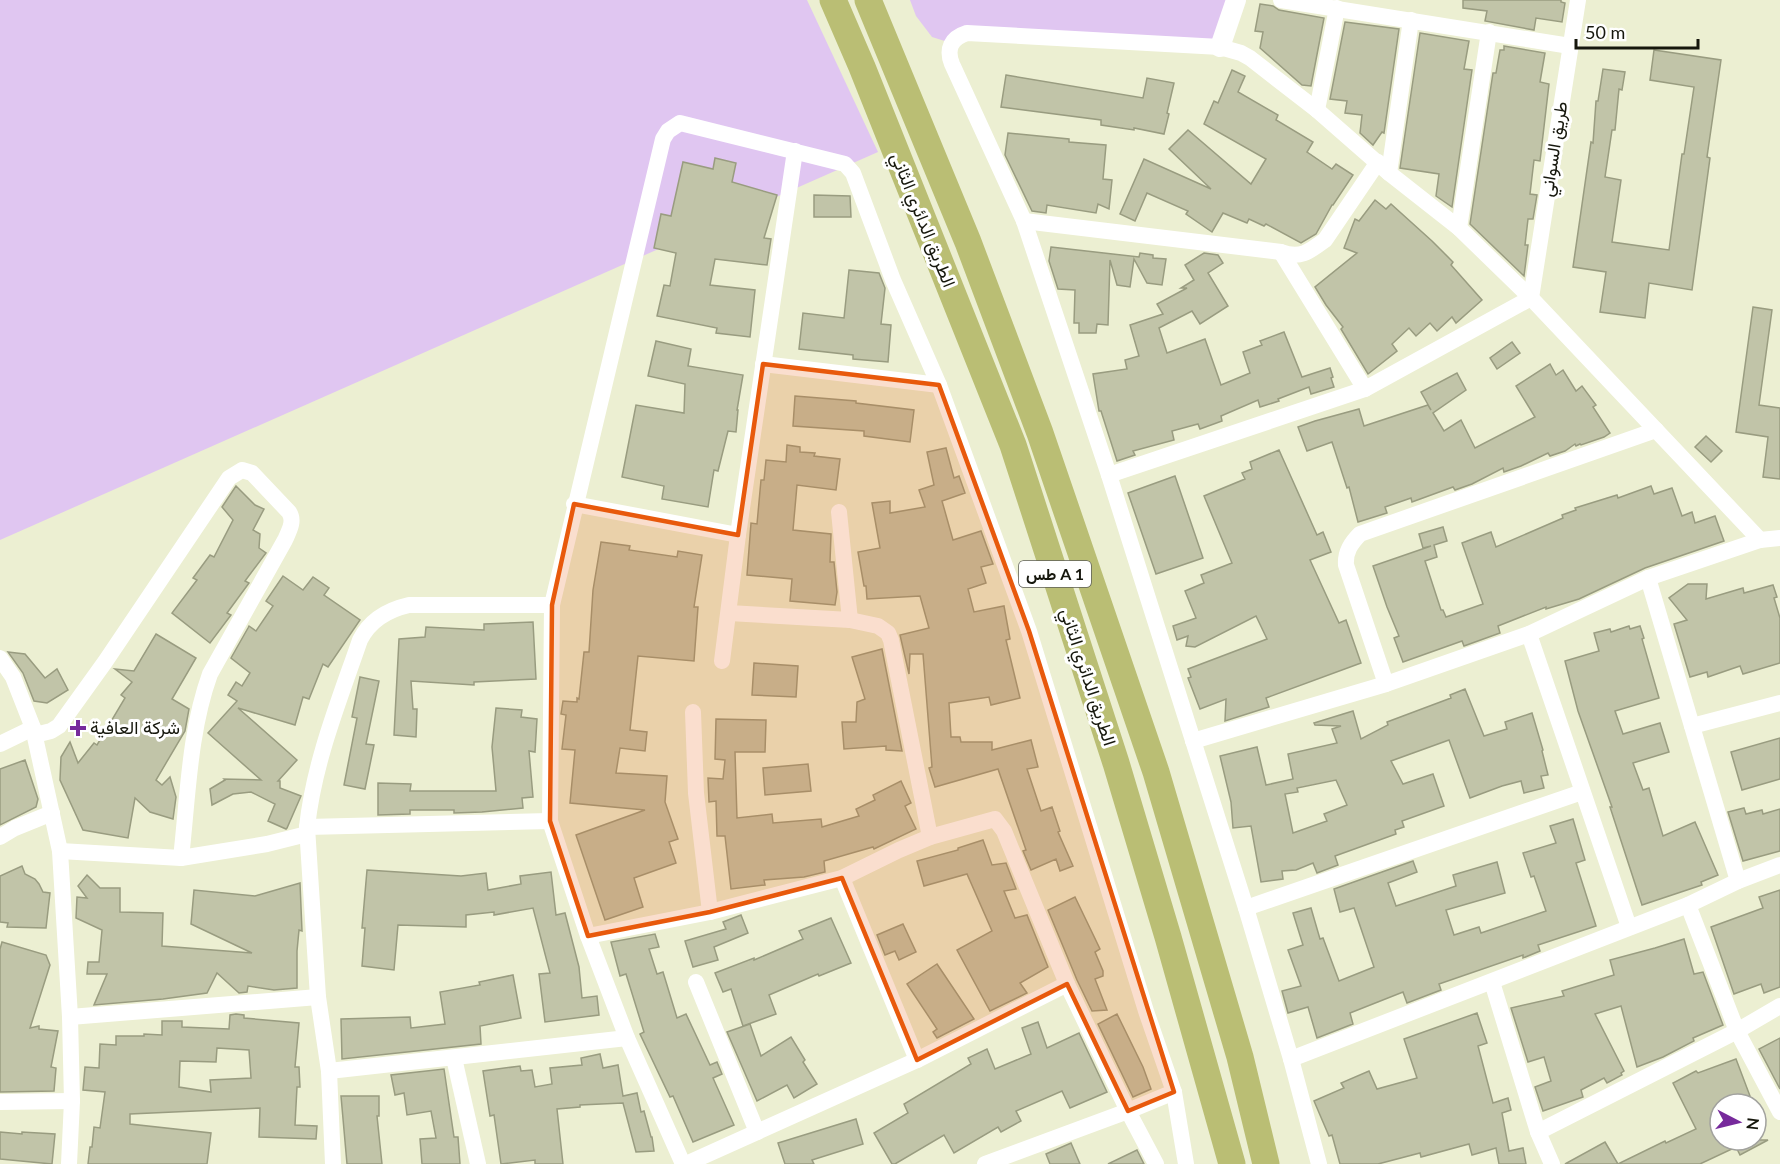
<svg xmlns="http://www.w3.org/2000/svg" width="1780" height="1164" font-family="Lato,Vazirmatn,sans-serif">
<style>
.green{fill:#e0c6f1}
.building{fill:#c1c4a8;stroke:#999c80;stroke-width:1.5;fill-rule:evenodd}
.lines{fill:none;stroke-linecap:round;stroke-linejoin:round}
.minor{stroke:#fff;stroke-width:16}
.tertiary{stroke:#fff;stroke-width:20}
.trunk{stroke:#babe74;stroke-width:27}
.marked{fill:#e8590c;fill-opacity:0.2;stroke:#e8590c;stroke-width:4.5;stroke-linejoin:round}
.poi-dot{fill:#772a9c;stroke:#fff;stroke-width:2}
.labels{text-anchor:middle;stroke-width:6;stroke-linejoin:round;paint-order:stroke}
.shield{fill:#fff;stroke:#5c5d56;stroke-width:1.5}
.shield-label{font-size:16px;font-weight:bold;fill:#16170d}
.street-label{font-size:18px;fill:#16170d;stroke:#fff}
.poi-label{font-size:18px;fill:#16170d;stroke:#fff;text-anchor:start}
</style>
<rect width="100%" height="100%" fill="#ecefd2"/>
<!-- green -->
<g class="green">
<path d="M0 0H807L878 152 0 540Z"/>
<path d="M910 0H1236L1220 47 967 33 951 43 932 37 916 16Z"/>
</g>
<!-- building -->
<g class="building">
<path d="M1463 0H1561V2L1565 3 1562 22 1536 18 1534 30 1485 21 1487 11 1463 8Z"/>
<path d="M1260 4 1273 6 1279 10 1324 18 1311 86 1302 85 1260 48 1263 32 1255 31Z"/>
<path d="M1345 22 1399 29 1384 133 1382 132 1373 145 1360 133 1362 115 1345 113 1347 101 1330 99Z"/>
<path d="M1420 33 1469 41 1464 69 1472 70 1452 207 1436 196 1439 174 1400 168Z"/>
<path d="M1504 46 1545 53 1540 82 1549 84 1540 161 1534 160 1530 194 1537 195 1533 219H1528L1525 245H1528L1524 276 1470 224 1493 73H1496L1500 50H1504Z"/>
<path d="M1654 50 1721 60 1707 157 1710 158 1692 290 1649 283 1645 318 1600 312 1606 272 1573 267 1591 142 1593 143 1596 101H1598L1603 69 1625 72 1622 90 1619 89 1615 130H1612L1605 177 1621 180 1612 242 1669 250 1682 154H1684L1694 87 1650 80Z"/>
<path d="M1232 70 1245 76 1238 92 1278 115 1276 120 1313 142 1307 152 1332 169 1336 164 1353 175 1333 205H1332L1316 234 1301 243 1266 224 1264 226 1249 219 1247 223 1223 213 1212 232 1186 214 1188 211 1147 193 1135 221 1120 214 1144 159 1211 189 1169 149 1188 130 1251 184 1266 159 1204 124 1214 101 1218 103Z"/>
<path d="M1006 75 1143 98 1147 78 1174 83 1167 113 1169 114 1164 134 1134 128V130L1101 125V120L1001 107Z"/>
<path d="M1008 133 1069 139V142L1106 145 1103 179 1112 180 1109 209 1098 204 1096 213 1047 205 1046 213 1032 211 1005 155Z"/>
<path d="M715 158 736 163 732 182 777 195 764 238 771 239 767 265 715 259 710 285 755 290 750 337 716 333 717 328 657 316 664 285 670 286 676 253 654 248 661 214 671 216 683 162 713 169Z"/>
<path d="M814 195 850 196 851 217H814Z"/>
<path d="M1375 200 1386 209 1391 204 1432 241 1453 262 1451 265 1482 300 1456 323 1452 317 1437 331 1430 323 1416 336 1409 328 1392 344 1397 351 1368 374 1341 329 1343 327 1326 305 1315 287 1357 253 1344 248 1355 219 1359 221Z"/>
<path d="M1051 247 1139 257 1140 253 1153 255V258L1166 259 1162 285 1147 283 1134 259 1130 287 1117 285 1110 260 1108 325 1097 324 1096 333H1079V323H1074L1075 290 1058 289 1049 261Z"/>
<path d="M1204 253 1218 255 1223 263 1208 273 1228 306 1200 324 1192 311 1159 328 1167 353 1205 339 1221 385 1250 373 1243 352 1262 345 1260 341 1284 332 1302 377 1330 368 1333 377 1331 378 1334 387 1311 394 1309 387 1278 399 1279 401 1260 407 1258 400 1221 416 1222 421 1200 429 1198 424 1172 431 1174 440 1133 451 1135 455 1117 461 1101 411H1099L1093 374 1127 369 1125 360 1139 356 1130 325 1163 314 1157 304 1187 288H1181L1194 280 1185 265Z"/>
<path d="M849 270 879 273 885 288 881 324 891 325 888 362 853 359V355L799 349 803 313 844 318Z"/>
<path d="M1753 307 1772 310 1759 405 1780 408V479L1763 477 1768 437 1736 432Z"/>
<path d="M656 341 691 349 688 366 743 375 737 410H738L736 432 728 431 718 471 714 470 708 507 662 499 664 486 622 477 636 405 684 413 685 384 648 376Z"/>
<path d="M1512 342 1520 353 1497 369 1490 358Z"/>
<path d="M1550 364 1556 375 1563 370 1576 391 1582 386 1596 405 1593 407 1610 433 1604 437 1581 445 1580 444 1576 446 1575 444 1565 451 1550 456 1548 453 1521 466 1504 472 1503 468 1472 484 1455 490 1453 487 1412 502 1411 498 1385 507 1387 513 1358 522 1349 487 1347 488 1332 442 1307 451 1298 427 1315 421 1359 409 1364 426 1428 405 1431 410 1421 392 1457 373 1466 390 1433 413 1444 431 1461 420 1475 448 1535 417 1516 386Z"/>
<path d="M795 396 856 401V403L914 410 910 442 864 436V431L793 426Z"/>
<path d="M1706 436 1722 451 1711 462 1695 447Z"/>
<path d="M787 445 800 447V452L815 453 814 456 840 459 836 490 797 485 793 530 831 534 830 562H834L837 592 835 605 790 601 792 579 747 575 751 523 757 524 761 480H764L766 460 786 462Z"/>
<path d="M946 448 954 478 959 476 965 493 942 501 953 540 981 531 993 564 981 567 986 583 968 589 974 612 1004 606 1010 639 1006 640 1020 698 991 705 989 697 949 703 951 737H960L961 742H992V750L1031 740 1038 767 1027 769 1041 811 1052 807 1060 831 1058 832 1073 866 1060 871 1056 859 1031 870 1023 851 1026 850 998 769 935 787 929 768 932 767 923 654H910L909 674 900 635 929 628 920 596 867 599 866 586H864L858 552 880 548 872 503 890 501V513L925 507 919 490 934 485 927 452Z"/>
<path d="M1279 450 1317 535 1323 532 1331 552 1310 560 1339 623 1346 620 1361 663 1266 698 1269 707 1225 721 1226 699 1200 709 1188 678 1191 677 1188 669 1267 639 1256 616 1195 647 1186 646 1188 636 1177 640 1173 626 1196 618 1185 591 1204 583 1201 575 1232 563 1204 496 1245 479 1242 473 1252 469 1250 462Z"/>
<path d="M1175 476 1203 558 1156 574 1128 493Z"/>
<path d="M236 486 255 505 264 509 253 530 260 534 259 548 266 553 245 581 249 583 227 613 231 615 210 643 172 613 197 580 193 578 210 555 214 557 233 520 222 507Z"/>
<path d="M1651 486 1654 494 1672 488 1682 516 1692 512 1695 523 1715 516 1724 541 1645 568 1579 599 1546 609V607L1498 626 1500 633 1464 646 1462 641 1403 662 1394 638 1399 636 1387 607 1373 566 1431 546 1423 548 1419 534 1443 527 1447 541 1434 545 1437 557 1425 561 1441 610H1443L1446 617 1483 604 1462 543 1491 532 1496 547 1563 518 1562 515 1576 510 1575 508 1617 495 1618 498Z"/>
<path d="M601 542 630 546 629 550 677 557 678 551 702 555 694 607H698L694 661 638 656 630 730 647 732 645 751 620 748 616 773 667 776 665 802 678 839 669 842 676 863 634 878 643 907 605 920 576 835 645 810 570 803 575 750 562 749 566 715 561 714 563 701 577 702V698L579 699 584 652H589L593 590Z"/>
<path d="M283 576 303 590 313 577 329 588 324 595 360 620 328 667 323 664 309 699 303 697 295 725 238 708 297 760 278 781H280V788L301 796 287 828 286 829 268 821 275 804 251 792 233 794 212 805 210 789 225 780 224 779 261 780 208 733 237 701 228 695 236 682 242 686 250 673 231 658 248 628 249 626 256 631 273 606 266 601Z"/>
<path d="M1688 584H1707L1706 599 1743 588 1744 593 1773 585 1777 597 1774 598 1780 618V663L1743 674 1740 666 1708 677 1707 672 1690 677 1674 624 1687 620 1669 598Z"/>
<path d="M533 622 536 679 474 682V685L411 681 413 709H417L416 737 394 735 399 639 425 637 426 627 484 630V624Z"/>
<path d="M1629 626 1630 629 1640 626 1644 638 1642 639 1659 698 1615 711 1623 734 1660 723 1669 752 1633 763 1643 790 1649 788 1663 836 1695 822 1718 875 1701 882 1702 885 1642 905 1610 807H1612L1578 711 1565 661 1599 651 1594 633 1610 629 1611 632Z"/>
<path d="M156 634 196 658 172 699 189 709 185 731 156 780 162 785 170 777 176 797 173 819 150 812 135 798 128 838 83 830 60 780 61 757 70 742 78 763 94 743 97 745 125 698 121 695 132 682 115 669 134 671Z"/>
<path d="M882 649 902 751 886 750V746L844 749 842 722H856L857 702 865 699 852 657Z"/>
<path d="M8 652 25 654 45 678 57 669 68 690 47 703 34 701 23 673Z"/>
<path d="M754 663 798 666 796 697 752 695Z"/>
<path d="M360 677 379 681 366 744 374 745 365 789 344 785 357 718 352 717Z"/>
<path d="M1465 689 1484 736 1507 729 1505 722 1532 713 1543 750 1542 751 1548 775 1541 776 1544 788 1524 793 1521 781 1502 786 1470 798 1449 740 1391 761 1403 784 1433 774 1444 806 1402 821 1404 827 1395 830 1396 834 1335 856 1338 865 1317 873 1313 863 1296 870 1282 871 1283 879 1261 882 1251 826 1233 828 1231 802 1220 756 1257 747 1266 785 1293 779 1288 754 1337 743 1332 729 1341 726 1315 725 1314 723 1353 711 1361 739 1388 725 1387 722 1451 698 1450 695ZM1336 780 1347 805 1324 814 1327 821 1293 833 1285 794 1298 792 1297 788Z"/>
<path d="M496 708 522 710 521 717 537 719 535 752 529 751 533 797 522 798 523 808 482 812 454 813V810H410V814L378 815V783L411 784 410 791H496L492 747Z"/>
<path d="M716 719 766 720 765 752H735L737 818 772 814 773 823 821 819 822 827 859 816 856 809 875 800 873 795 901 781 911 803 905 806 916 829 874 849 873 847 824 861 825 872 804 877 764 880 765 885 731 889 725 836H717L716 801 709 802 708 778 723 779 725 760 715 759Z"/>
<path d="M1780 738V779L1742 790 1731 752Z"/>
<path d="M25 760 38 799 36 807 0 825V769Z"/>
<path d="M808 764 811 791 765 795 763 768Z"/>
<path d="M1744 808 1746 814 1762 810 1763 814 1780 809V851L1743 861 1728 812Z"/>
<path d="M1573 819 1585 860 1576 863 1596 926 1538 945 1540 951 1523 958V955L1439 984 1441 990 1407 1003 1403 992 1350 1013 1353 1024 1317 1038 1308 1007 1288 1013 1282 991 1301 986 1288 950 1303 945 1293 913 1311 908 1320 939 1323 938 1339 981 1374 967 1354 908 1340 912 1334 889 1413 861 1417 872 1388 883 1396 906 1456 886 1453 875 1497 862 1505 893 1446 910 1454 935 1479 927 1481 933 1546 911 1534 876 1531 877 1523 853 1556 843 1550 826Z"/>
<path d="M983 840 992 865 1006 863 1016 889 1004 891 1015 918 1027 915 1048 967 1020 983 1027 993 990 1011 957 950 992 931 967 874 924 886 917 861 958 850V848Z"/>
<path d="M22 866 25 874 35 879 39 884 43 892 50 893 46 928 7 927 8 923 0 922V876Z"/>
<path d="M367 870 461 876 486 873 488 890 521 884 520 876 551 872 556 915 565 913 579 967 582 998 597 996 599 1015 545 1022 539 974 550 973 533 908 494 915V912L466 915V927L398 925 394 970 362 966 365 928H362Z"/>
<path d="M87 875 100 888H120V912L163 913 162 946 252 953 191 924 194 890 255 896 300 883 302 931 299 930 297 951V988L274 990 248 986 247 992 239 993 217 973 207 993 163 999 94 1005 107 974H87L88 962H99L102 930 76 918 77 897 87 898 78 886Z"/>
<path d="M1780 890V987L1764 993 1761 984 1734 994 1711 927 1763 908 1759 897Z"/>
<path d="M1075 897 1100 949 1095 952 1103 971V976L1095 979 1107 1010 1092 1011 1077 980 1048 910Z"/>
<path d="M741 915 748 933 714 947 718 960 693 967 685 941 726 929 723 922Z"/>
<path d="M831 918 851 963 819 976 818 974 769 995 776 1014 743 1026 731 989 723 992 715 973 754 958V960L803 939 799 931Z"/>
<path d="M903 924 916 952 899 960 895 951 885 955 877 935Z"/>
<path d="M655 934 659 947 649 949 657 974 663 972 677 1018 686 1014 710 1065 717 1062 722 1074 713 1078 734 1125 693 1142 673 1096 670 1097 640 1034 644 1032 626 974 620 976 611 942Z"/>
<path d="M1684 939 1694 974 1703 972 1723 1025 1693 1038 1694 1041 1663 1057 1637 1067 1621 1006 1595 1014 1624 1071 1621 1073 1622 1075 1607 1083 1604 1078 1581 1090 1583 1097 1543 1111 1535 1087 1551 1081 1544 1057 1528 1062 1511 1008 1564 996 1562 991 1614 975 1610 960 1655 948Z"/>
<path d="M2 942 46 955 50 965 30 1028 39 1026V1029L58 1031 51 1067 56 1068 54 1091 0 1092V949Z"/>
<path d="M937 964 974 1019 937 1038 933 1032 937 1029 907 984Z"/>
<path d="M513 975 521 1018 480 1026 481 1044 342 1059 341 1019 410 1017 411 1028 445 1024 440 992 480 985 479 982Z"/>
<path d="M1477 1013 1487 1043 1478 1046 1493 1103 1508 1098 1511 1110 1502 1113 1509 1151 1523 1148 1526 1164H1499L1496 1148 1472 1155 1469 1144 1421 1157 1420 1153 1378 1164H1340L1332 1135 1329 1136 1314 1101 1344 1088 1341 1083 1369 1071 1377 1089 1417 1078 1404 1039Z"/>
<path d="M236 1014 244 1015V1018L299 1023 295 1067H299L300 1087H297L295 1125 317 1126 316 1139 259 1137 260 1108 130 1114V1124L211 1133 207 1164H88L90 1147H92L94 1127 100 1128 105 1092 83 1090 85 1067 99 1068 100 1044 116 1045V1036H144V1034L162 1035V1021H182V1027L229 1029 230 1015ZM217 1048 249 1050 251 1078 210 1080 211 1092 179 1087 180 1061 216 1062Z"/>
<path d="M1117 1014 1143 1067 1151 1089 1133 1097 1098 1024Z"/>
<path d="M1038 1022 1047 1048 1079 1033 1107 1092 1070 1108 1062 1091 1016 1111 1021 1121 1001 1132 998 1127 954 1153 944 1135 895 1164H892L874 1133 908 1113 904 1104 971 1064 968 1058 987 1049 995 1069 1031 1054 1022 1028Z"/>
<path d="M750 1024 761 1056 791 1037 805 1060 803 1062 817 1084 794 1098 787 1085 757 1101 727 1032Z"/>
<path d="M1780 1038V1089L1759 1049Z"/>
<path d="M600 1054 603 1068 618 1065 623 1096 637 1093 641 1112 644 1111 651 1137H652L654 1151 636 1152 623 1103 580 1105V1107L557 1109 563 1164H535V1160L501 1164 494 1115 490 1116 483 1071 520 1066 521 1071 532 1070 535 1087 552 1084 550 1068 582 1065 581 1058Z"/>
<path d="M1736 1059 1750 1096 1728 1104H1720V1140H1768L1740 1155 1736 1147 1700 1164H1618L1665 1141 1666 1143 1696 1129 1673 1083 1696 1071 1698 1073Z"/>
<path d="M444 1069 454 1137H458L460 1164H422L420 1139 436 1138 431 1111 407 1115 404 1093 395 1095 391 1075Z"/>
<path d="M341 1096H379V1116H377L382 1164H347Z"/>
<path d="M856 1119 863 1144 812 1160 814 1164H785L778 1143Z"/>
<path d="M0 1132 22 1134V1132L55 1134 52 1164 0 1159Z"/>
<path d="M1605 1142 1618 1164H1565Z"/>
<path d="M1071 1143 1080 1164H1050L1046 1154Z"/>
<path d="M1137 1150 1144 1164H1108Z"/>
</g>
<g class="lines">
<!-- minor -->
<g class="minor">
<path d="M1281 0 1570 46"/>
<path d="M1317 110 1337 8"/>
<path d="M1389 173 1411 20"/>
<path d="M1024 221 1281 252C1300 259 1309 252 1325 240L1378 162"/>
<path d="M1459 228 1489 32"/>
<path d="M1281 252 1365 389"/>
<path d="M763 364 939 385"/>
<path d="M1109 475 1365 389 1531 298 1578 0"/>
<path d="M574 504 738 535"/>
<path d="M839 512 850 620"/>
<path d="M1648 578 1738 881"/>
<path d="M729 613 850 620 878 626 888 633 891 640 930 837"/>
<path d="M1529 634 1629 927"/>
<path d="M0 658 13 677 33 728 60 851 70 1017 72 1101 69 1164"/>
<path d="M722 661 738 535 795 151"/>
<path d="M1386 684 1346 565C1345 552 1351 543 1360 534L1656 430"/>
<path d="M693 712 696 793 710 912"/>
<path d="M1692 726 1780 703"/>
<path d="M35 735 51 731 59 726 105 662 229 478 242 470 252 473 289 512C295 521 289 531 285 540L210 674C189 732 188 797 181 858"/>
<path d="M1193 741 1386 684 1529 634 1648 578 1760 540 1780 538"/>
<path d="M0 744 33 728"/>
<path d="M307 827 550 821"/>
<path d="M0 837 15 828 52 813"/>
<path d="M60 851 181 858 267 844 307 834"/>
<path d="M842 878 917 1060"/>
<path d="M1688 905 1737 1031 1780 1112"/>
<path d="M1246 908 1582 792"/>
<path d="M588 936 710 912 842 878 899 850 930 837 995 819 1004 831 1067 984 1128 1111 1156 1164"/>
<path d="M696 982 757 1132"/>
<path d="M1492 982 1538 1132"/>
<path d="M70 1017 318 997"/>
<path d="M454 1058 478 1164"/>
<path d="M1291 1059 1688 905 1738 881 1780 865"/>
<path d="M329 1071 627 1038"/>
<path d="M0 1102 72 1101"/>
<path d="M333 1164 329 1071 318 997 307 827C314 762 339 701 360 640 370 620 387 610 409 605H552"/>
<path d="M683 1164 627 1038 588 936 550 821 552 605 663 139 668 131 680 123 845 164 853 173 893 280 939 385 1029 631 1146 1011 1174 1092 1186 1164"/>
<path d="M686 1164 917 1060 1067 984"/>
<path d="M985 1164 1128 1111 1174 1092"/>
<path d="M1319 1164 1291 1059 1246 908 1109 475 1024 221 952 64C946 49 951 38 967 33L1220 47 1241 53 1250 58 1317 110 1389 173 1459 228 1531 298 1760 540"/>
<path d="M1552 1164 1538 1132 1737 1031 1780 1006"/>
</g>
<!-- tertiary -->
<path class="tertiary" d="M1220 47 1236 0"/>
<!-- trunk -->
<g class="trunk">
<path d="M833 0 862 67 1013 445 1116 763 1168 937 1232 1164"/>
<path d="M868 0 968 242 1040 433 1156 772 1240 1057 1266 1164"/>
</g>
</g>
<!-- marked area -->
<path class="marked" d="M763 364 939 385 1029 631 1174 1092 1128 1111 1067 984 917 1060 842 878 710 912 588 936 550 821 552 605 574 504 738 535Z"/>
<!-- markers -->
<path class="poi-dot" d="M75 719h6v6h6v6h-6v6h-6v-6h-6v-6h6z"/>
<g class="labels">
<!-- shield labels -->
<rect class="shield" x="1019" y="561" width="72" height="26" rx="4.5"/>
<g class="shield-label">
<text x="1055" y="580">طس A 1</text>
</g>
<!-- street labels -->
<g class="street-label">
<text transform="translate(1554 149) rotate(-81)" y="6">طريق السواني</text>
<text transform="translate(923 220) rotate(68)" y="6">الطريق الدائري الثاني</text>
<text transform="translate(1088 677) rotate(72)" y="6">الطريق الدائري الثاني</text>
</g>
<!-- poi labels -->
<g class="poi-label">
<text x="90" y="734">شركة العافية</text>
</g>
</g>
<!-- north arrow -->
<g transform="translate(1738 1122) rotate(97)"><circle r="28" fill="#ffffff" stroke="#a2a29e" stroke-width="1.5"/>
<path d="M0-4.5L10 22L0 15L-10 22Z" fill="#772a9c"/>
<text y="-9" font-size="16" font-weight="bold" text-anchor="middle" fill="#16170d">N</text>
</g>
<!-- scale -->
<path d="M1576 39v9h122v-9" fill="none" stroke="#16170d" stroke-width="3"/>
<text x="1585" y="39" font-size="18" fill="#16170d" stroke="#ffffff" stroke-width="4.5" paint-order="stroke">50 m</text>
</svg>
